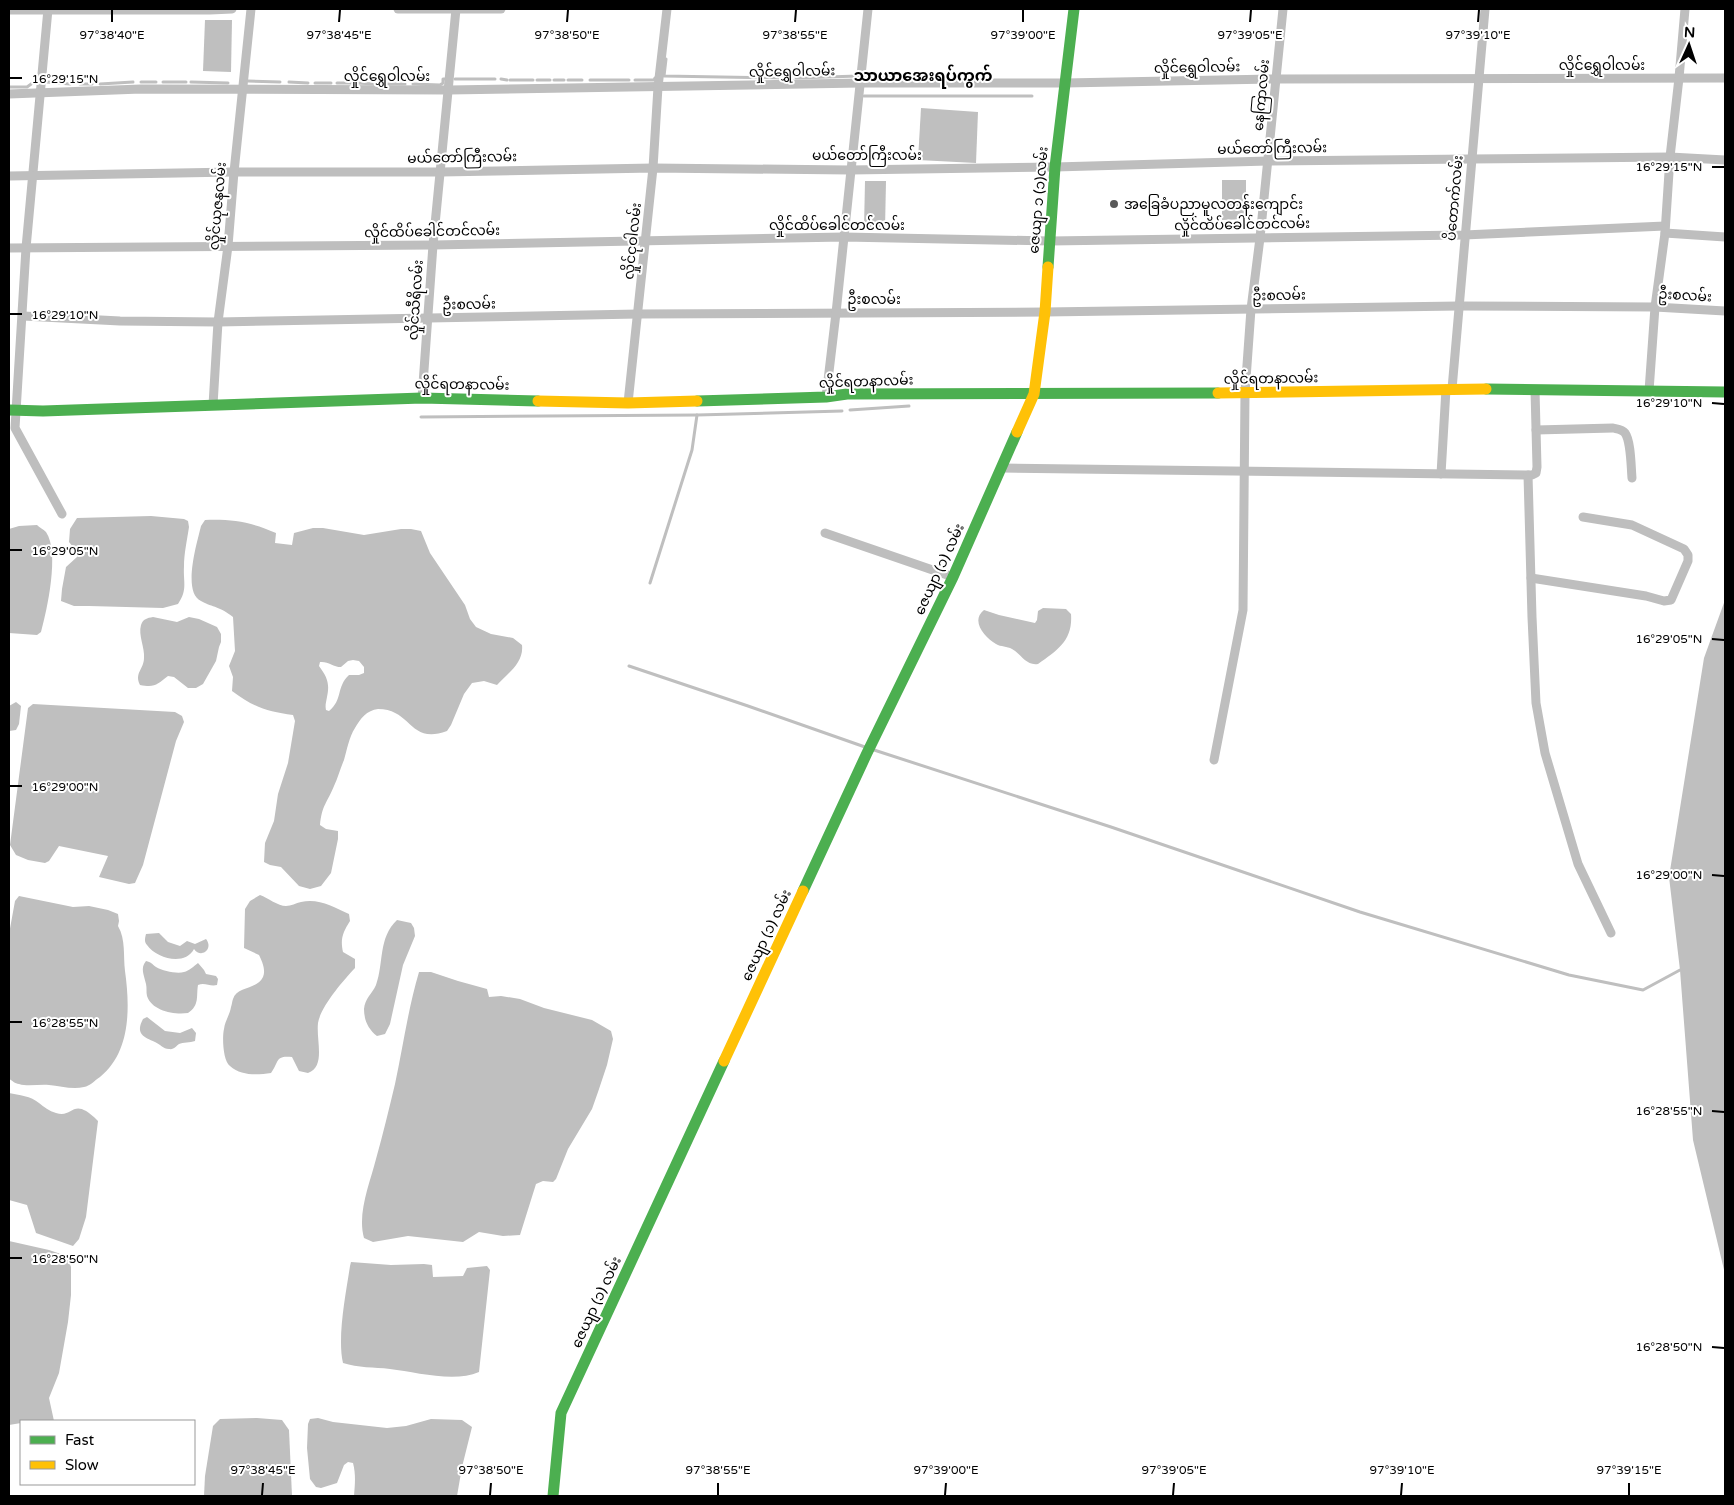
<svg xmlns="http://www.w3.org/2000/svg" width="1734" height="1505" font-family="'Varela Round','Noto Sans Myanmar',sans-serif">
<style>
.water{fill:#bfbfbf;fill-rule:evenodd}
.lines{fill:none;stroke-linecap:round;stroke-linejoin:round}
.stream{stroke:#bfbfbf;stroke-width:3}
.street{stroke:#bebebe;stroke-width:9}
.fast{stroke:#4caf50;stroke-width:11}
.slow{stroke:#ffc107;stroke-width:11}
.ticks{fill:none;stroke:#000;stroke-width:2}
.poi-dot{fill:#595959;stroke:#fff;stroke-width:2}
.labels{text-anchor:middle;stroke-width:4;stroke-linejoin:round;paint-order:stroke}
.street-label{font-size:14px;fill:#000;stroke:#fff}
.poi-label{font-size:14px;fill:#000;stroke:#fff;text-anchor:start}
.quarter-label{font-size:16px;font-weight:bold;fill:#000;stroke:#fff}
.ticks-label{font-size:12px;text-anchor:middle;fill:#000;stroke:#fff;stroke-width:4;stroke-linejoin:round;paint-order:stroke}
</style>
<rect width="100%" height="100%" fill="#fff"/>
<!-- water -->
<g class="water">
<path d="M205 20H232L231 72 203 71Z"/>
<path d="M921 108 978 112 976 163 918 160Z"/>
<path d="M1222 180H1246V219L1222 220Z"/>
<path d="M865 181H886L885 229 864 228Z"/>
<path d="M151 516 184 519 188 521 189 527C187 540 184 554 184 566 183 583 188 589 178 604L163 608 89 606H74L61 601 62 589 66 567 77 557V552L69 542 70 529 77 518Z"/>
<path d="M205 520C232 519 251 522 276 533L275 543 292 545 294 533 313 528H323L364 535 401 529H411L421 531 430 553 465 605 470 619 476 627 491 634 513 638 522 645C524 663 508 673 497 685L484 681 472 683 464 694 451 725 447 731C409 745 412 709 378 709 367 710 360 719 355 728 349 737 347 750 344 760 340 769 338 778 334 786 327 803 322 805 320 825L326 829 338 831V839L331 873 321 886 310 889 299 886 281 867 270 865 264 862 265 843 274 821 278 794 288 763 295 721 293 715C268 712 253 707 232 691L233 677 229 666 235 651 233 617C219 606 214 608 201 601 182 592 197 543 201 526ZM353 660 359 661 364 667V673L359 675H349C336 687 343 700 329 711L326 710C325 705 326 703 327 697 330 683 327 677 319 666L320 662C328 661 333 667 341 667L348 661Z"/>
<path d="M37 525C39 527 44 530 46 532 60 552 47 610 41 632L37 635 9 633V529L19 526Z"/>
<path d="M1725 600V1274L1693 1140 1680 970 1669 877 1704 658Z"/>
<path d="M1043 608 1066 609 1071 614C1073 640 1058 650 1038 664 1026 666 1021 654 1012 649 1007 646 1001 647 996 644 985 638 970 621 984 610L999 615 1035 623 1037 620 1038 611Z"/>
<path d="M153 617 177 622 189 617 199 619 217 627 221 634V642L219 647 216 661 203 684 196 688H188L174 677 168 676C157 684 156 688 140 685 134 673 144 669 144 658 145 648 138 635 141 625 143 619 147 618 153 617Z"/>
<path d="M16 702 21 706 19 724 16 730 9 731V706Z"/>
<path d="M33 704 175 712 182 716 184 722 176 741 143 865 135 883 129 884 99 877 108 856 59 846 49 861 45 863 28 860 16 855 10 845 28 708Z"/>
<path d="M260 895C268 898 278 906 286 906 291 906 296 903 301 902 319 898 333 907 349 914L350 921C343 932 340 939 343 952L355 959V968C343 981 321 1006 318 1023 316 1041 326 1066 308 1073L299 1071 292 1057C275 1055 279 1062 271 1073 257 1075 241 1076 230 1066 223 1061 222 1037 224 1029 225 1021 230 1014 231 1007 232 1004 232 1002 233 999 237 986 257 990 263 977 266 970 262 961 259 955L244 948 245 909 250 901Z"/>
<path d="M19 896 73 907 89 906 108 910 118 914 119 921 118 926C126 940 123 956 125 971 130 1007 131 1052 100 1077 94 1081 90 1086 84 1087 73 1090 60 1086 49 1085 39 1084 28 1087 19 1084 15 1084 12 1080 9 1079V934L15 901Z"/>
<path d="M397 920 411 923 414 928 415 936 403 965 390 1024 385 1034 377 1036C368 1029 364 1020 364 1009 365 998 372 994 376 985 384 963 378 938 397 920Z"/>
<path d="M159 933 168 942 180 946 187 941 195 944 206 939C214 949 201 959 194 949 185 966 157 959 147 945 144 942 145 938 146 934Z"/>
<path d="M146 961C151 962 152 964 156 967 163 971 177 974 184 972 189 971 194 966 198 963L204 970 206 974 216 976 218 979 217 985C210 987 205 982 198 985 196 996 200 1005 188 1013 174 1015 152 1011 147 996 146 992 147 988 146 984 144 975 140 968 146 961Z"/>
<path d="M419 972H431L458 981 487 989 489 997 501 996 520 999 544 1008 592 1020 611 1031 613 1039 607 1065 598 1092 592 1109 568 1149 556 1179 553 1182 543 1181 536 1184 520 1235 503 1236 479 1232 463 1242 408 1236 373 1242 364 1238C357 1213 370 1183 376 1159 383 1134 389 1109 395 1084 403 1047 408 1009 419 972Z"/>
<path d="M147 1017 165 1031 180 1033 192 1028 196 1033 195 1041C190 1043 183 1042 179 1044 176 1046 174 1050 169 1049 163 1049 160 1044 155 1042 144 1037 135 1034 143 1019Z"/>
<path d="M9 1093C19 1095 31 1096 39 1103 44 1107 49 1111 56 1113 74 1119 72 1095 98 1121L86 1217 79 1239 73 1246 36 1233 27 1205 9 1200Z"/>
<path d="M9 1241 49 1250 67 1256 71 1267V1295L68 1322 59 1373 49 1398 54 1421H21V1423L9 1425Z"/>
<path d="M351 1262 391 1265 424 1264 432 1265 433 1277 463 1276 467 1268 487 1266 490 1270 479 1372C454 1383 416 1372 390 1369 374 1367 358 1368 343 1363 337 1337 346 1293 350 1266Z"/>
<path d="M257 1418 282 1420 289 1430 292 1496H204L205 1476 213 1426 220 1419Z"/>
<path d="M318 1418 333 1422 387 1428 406 1426 431 1419 462 1420 472 1427 462 1467 457 1496H354C355 1484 356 1475 353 1463L348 1462 344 1465 337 1483 321 1488 316 1487 310 1479 307 1448 308 1424 310 1419Z"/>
</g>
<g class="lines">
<!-- stream -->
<g class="stream">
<path d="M666 59 664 76 786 78"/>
<path d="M874 77H894"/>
<path d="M796 78 858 76"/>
<path d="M455 79H495"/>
<path d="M501 79 507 80"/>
<path d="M510 80H533"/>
<path d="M537 80H550"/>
<path d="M554 80H564"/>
<path d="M568 80H582"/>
<path d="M590 80H629"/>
<path d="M635 80H654L655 78"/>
<path d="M248 81 280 82"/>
<path d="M47 82 70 84"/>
<path d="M141 82H156"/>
<path d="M163 82H186"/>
<path d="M191 82 228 83"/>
<path d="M289 82 308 83"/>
<path d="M315 83H331"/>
<path d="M337 83H351"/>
<path d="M357 83 374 84"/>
<path d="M80 84H92"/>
<path d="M100 84 133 82"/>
<path d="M383 84H405"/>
<path d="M413 84 440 85 443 83V79H445"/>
<path d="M9 87H27L34 82"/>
<path d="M864 96H1032"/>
<path d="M850 410 909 406"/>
<path d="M421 417 697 415 842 411"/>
<path d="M650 583 692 450 697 415"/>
<path d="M629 666 748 706 865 747"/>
<path d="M871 749 1111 827 1360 912 1569 975 1643 990 1680 970"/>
</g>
<!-- street -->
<g class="street">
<path d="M48 9 26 248 15 428 62 514"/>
<path d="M398 9H501"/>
<path d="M9 10H210L232 9"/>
<path d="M9 94 141 89 449 90 860 83H1065L1276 79 1725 78"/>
<path d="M9 176 234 172H441L653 168 850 170 1055 167 1268 161 1471 159 1670 157 1725 160"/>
<path d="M1665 233 1725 237"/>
<path d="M9 248 433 245 844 237 1050 241 1464 235 1665 226"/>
<path d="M23 316 120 321 218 322 638 314 1045 312 1459 306 1655 307 1725 311"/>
<path d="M1452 389 1485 9"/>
<path d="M1649 391 1655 307 1665 233 1670 157 1679 78 1685 9"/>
<path d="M826 397 836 313 868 9"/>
<path d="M422 398 433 245 456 9"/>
<path d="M628 403 653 168 658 87 667 9"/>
<path d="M213 405 218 322 228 246 234 172 251 9"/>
<path d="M1536 430 1613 428C1617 429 1622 429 1625 433 1631 441 1631 467 1632 478"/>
<path d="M1001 468 1532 475 1536 473 1537 467 1535 390"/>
<path d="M1441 474 1446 389"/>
<path d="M1528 475 1532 617 1536 703 1545 753 1578 864 1611 933"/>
<path d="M825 533 953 577"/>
<path d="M1531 578 1646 596 1664 601 1671 600 1688 561V555L1684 549 1632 525 1583 517"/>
<path d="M1214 760 1243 610 1245 393 1251 309 1260 238 1283 9"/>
</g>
<!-- fast -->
<g class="fast">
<path d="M1048 267 1055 167 1074 9"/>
<path d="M1486 389 1725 392"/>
<path d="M697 401 826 397 847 394 1218 393"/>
<path d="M9 410 43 411 422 398 538 401"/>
<path d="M803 891 867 753 953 577 1017 432"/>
<path d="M553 1496 561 1413 724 1061"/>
</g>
<!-- slow -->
<g class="slow">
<path d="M1218 393 1486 389"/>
<path d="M538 401 628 403 697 401"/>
<path d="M1017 432 1034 394 1045 312 1048 267"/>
<path d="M724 1061 803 891"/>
</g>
</g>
<!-- ticks -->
<path class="ticks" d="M112 22V10M339 22 340 10M567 22 568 10M795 22 796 10M1023 22V10M1250 22 1251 10M1478 22 1479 10M10 78H22M1712 167H1724M10 314H22M1712 403 1724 404M10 550H22M1712 639 1724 640M10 786H22M1712 875 1724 876M10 1022H22M1712 1111 1724 1112M10 1258H22M1712 1347 1724 1348M262 1495 263 1483M490 1495 491 1483M718 1495V1483M945 1495 946 1483M1173 1495 1174 1483M1401 1495 1402 1483M1629 1495V1483"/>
<!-- markers -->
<circle class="poi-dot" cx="1114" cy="204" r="5"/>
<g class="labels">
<!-- street labels -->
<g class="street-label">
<text x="1602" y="70">လှိုင်ရွှေဝါလမ်း</text>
<text transform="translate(1197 67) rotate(-1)" y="5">လှိုင်ရွှေဝါလမ်း</text>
<text transform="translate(792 71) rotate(-1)" y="5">လှိုင်ရွှေဝါလမ်း</text>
<text x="387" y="81">လှိုင်ရွှေဝါလမ်း</text>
<text transform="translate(1261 95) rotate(-85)" y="5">နေကြာလမ်း</text>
<text transform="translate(1272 148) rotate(-1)" y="5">မယ်တော်ကြီးလမ်း</text>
<text x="867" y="160">မယ်တော်ကြီးလမ်း</text>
<text transform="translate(462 157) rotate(-1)" y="5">မယ်တော်ကြီးလမ်း</text>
<text transform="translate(1454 198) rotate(-85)" y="5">ပိတောက်လမ်း</text>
<text transform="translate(1038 200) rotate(-85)" y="5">ဇေယျာ ၁ (၁)လမ်း</text>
<text transform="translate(217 206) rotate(-85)" y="5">လှိုင်ယုဇနလမ်း</text>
<text transform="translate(1242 224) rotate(-1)" y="5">လှိုင်ထိပ်ခေါင်တင်လမ်း</text>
<text x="837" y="230">လှိုင်ထိပ်ခေါင်တင်လမ်း</text>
<text transform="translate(432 231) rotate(-1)" y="5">လှိုင်ထိပ်ခေါင်တင်လမ်း</text>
<text transform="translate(632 241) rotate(-84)" y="5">လှိုင်ငုဝါလမ်း</text>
<text transform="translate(1279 295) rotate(-1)" y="5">ဦးစလမ်း</text>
<text transform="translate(1685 295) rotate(3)" y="5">ဦးစလမ်း</text>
<text x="874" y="304">ဦးစလမ်း</text>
<text transform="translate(415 300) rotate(-86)" y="5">လှိုင်သီရိလမ်း</text>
<text transform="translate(469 304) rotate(-1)" y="5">ဦးစလမ်း</text>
<text transform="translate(1271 378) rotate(-1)" y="5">လှိုင်ရတနာလမ်း</text>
<text transform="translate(866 381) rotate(-2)" y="5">လှိုင်ရတနာလမ်း</text>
<text transform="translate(462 384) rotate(1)" y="5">လှိုင်ရတနာလမ်း</text>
<text transform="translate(939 569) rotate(-65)" y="5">ဇေယျာ (၁) လမ်း</text>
<text transform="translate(766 935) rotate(-65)" y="5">ဇေယျာ (၁) လမ်း</text>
<text transform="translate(596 1302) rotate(-65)" y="5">ဇေယျာ (၁) လမ်း</text>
</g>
<!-- poi labels -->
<g class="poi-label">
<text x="1124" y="209">အခြေခံပညာမူလတန်းကျောင်း</text>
</g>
<!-- quarter labels -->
<g class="quarter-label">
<text x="923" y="81">သာယာအေးရပ်ကွက်</text>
</g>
</g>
<g class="ticks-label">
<text x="112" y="39">97°38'40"E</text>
<text x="339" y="39">97°38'45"E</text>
<text x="567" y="39">97°38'50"E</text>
<text x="795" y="39">97°38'55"E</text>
<text x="1023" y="39">97°39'00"E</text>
<text x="1250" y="39">97°39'05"E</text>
<text x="1478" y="39">97°39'10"E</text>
<text x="65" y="83">16°29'15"N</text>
<text x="1669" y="171">16°29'15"N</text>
<text x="65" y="319">16°29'10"N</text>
<text x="1669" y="407">16°29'10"N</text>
<text x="65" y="555">16°29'05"N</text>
<text x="1669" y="643">16°29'05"N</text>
<text x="65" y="791">16°29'00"N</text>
<text x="1669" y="879">16°29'00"N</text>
<text x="65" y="1027">16°28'55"N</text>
<text x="1669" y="1115">16°28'55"N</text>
<text x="65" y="1263">16°28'50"N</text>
<text x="1669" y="1351">16°28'50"N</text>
<text x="263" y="1474">97°38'45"E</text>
<text x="491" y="1474">97°38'50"E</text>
<text x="718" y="1474">97°38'55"E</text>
<text x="946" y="1474">97°39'00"E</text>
<text x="1174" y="1474">97°39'05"E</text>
<text x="1402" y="1474">97°39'10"E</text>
<text x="1629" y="1474">97°39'15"E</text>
</g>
<!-- border -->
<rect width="1734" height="1505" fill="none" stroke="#000000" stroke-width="20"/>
<!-- legend -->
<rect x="20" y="1420" width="175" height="65" fill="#ffffff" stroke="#999999"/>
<rect x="30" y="1436" width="25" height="8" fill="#4caf50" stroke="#999999"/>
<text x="65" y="1445" font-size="15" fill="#000000">Fast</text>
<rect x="30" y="1461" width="25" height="8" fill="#ffc107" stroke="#999999"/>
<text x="65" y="1470" font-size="15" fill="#000000">Slow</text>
<!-- north arrow -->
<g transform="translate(1689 45) rotate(3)" stroke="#ffffff" stroke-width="4" paint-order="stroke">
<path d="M0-4L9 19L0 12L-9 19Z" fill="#000000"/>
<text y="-8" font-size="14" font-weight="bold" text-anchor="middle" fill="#000000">N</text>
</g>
</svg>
